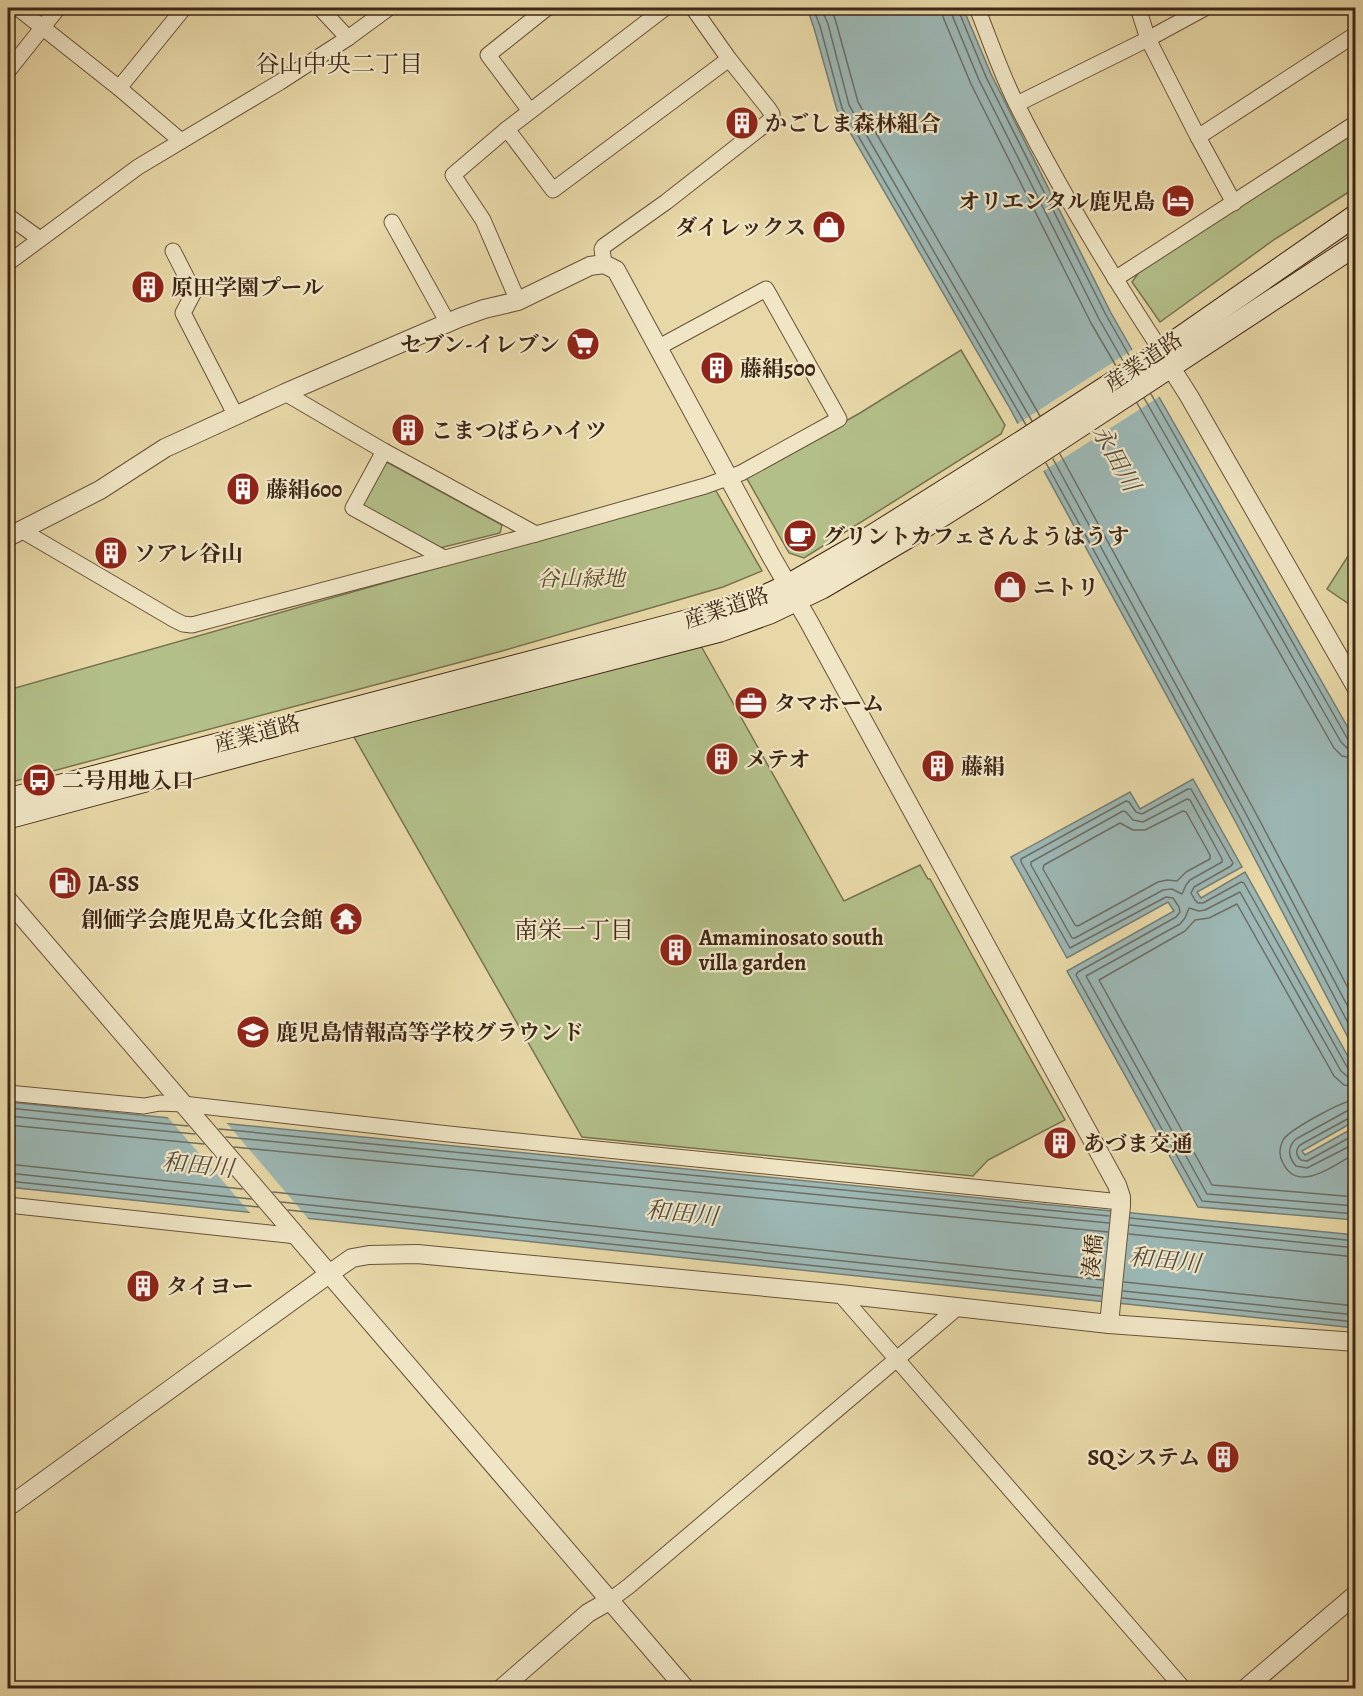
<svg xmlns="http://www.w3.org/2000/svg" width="1363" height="1696" font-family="Alegreya,'Noto Serif JP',serif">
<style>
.green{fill:#b3bf89;stroke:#787250;stroke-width:1.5}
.water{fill:#9cb7b4;stroke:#767d75;stroke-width:1.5}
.pier{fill:#e8d8a7}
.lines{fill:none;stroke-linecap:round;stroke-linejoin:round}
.shore{stroke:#6d6e65;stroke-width:1.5}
.minor-casing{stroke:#68523a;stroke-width:17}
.tertiary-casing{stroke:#68523a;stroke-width:20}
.secondary-casing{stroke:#3e2616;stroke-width:23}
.minor{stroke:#f0e6c6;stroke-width:15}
.tertiary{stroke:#f0e6c6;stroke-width:18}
.secondary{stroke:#f0e6c6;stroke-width:21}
.labels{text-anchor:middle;stroke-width:4.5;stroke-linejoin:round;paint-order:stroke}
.poi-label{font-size:22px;font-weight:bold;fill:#3e2616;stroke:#f0e6c6;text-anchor:start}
.street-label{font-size:22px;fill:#3e2616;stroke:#f0e6c6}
.park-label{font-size:22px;font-style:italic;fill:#5b4c33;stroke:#f0e6c6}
.neighbourhood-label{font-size:24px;fill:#3e2616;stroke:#f0e6c6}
.water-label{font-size:24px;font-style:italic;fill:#564a3e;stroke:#f0e6c6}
</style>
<rect width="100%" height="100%" fill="#e8d8a7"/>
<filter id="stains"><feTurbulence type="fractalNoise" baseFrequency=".00333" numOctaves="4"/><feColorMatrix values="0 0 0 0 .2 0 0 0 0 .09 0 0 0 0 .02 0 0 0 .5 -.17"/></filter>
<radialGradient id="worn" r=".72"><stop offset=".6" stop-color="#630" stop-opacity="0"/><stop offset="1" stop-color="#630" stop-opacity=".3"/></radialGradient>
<!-- green -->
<g class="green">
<path d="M1355 131V188L1275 239 1160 322 1132 282 1142 268Z"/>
<path d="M961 350 1005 425 1001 434 804 558 789 553 746 477 860 413Z"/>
<path d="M383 460 502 525 500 533 436 549 361 508Z"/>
<path d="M715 489 762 571 723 587 502 651 8 783V690Z"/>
<path d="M1355 545V608L1327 589Z"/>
<path d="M696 637 844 901 920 865 928 879H930L987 982 1065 1120 988 1160 973 1176 582 1137 354 737Z"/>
</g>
<!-- water -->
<g class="water">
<path d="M807 8H963L991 74 1111 313 1355 740V1051L1234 819 1008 405 837 110 814 28Z"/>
<path d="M1193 779 1242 867 1197 892 1201 898 1245 872 1355 1069V1121L1302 1151 1305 1155 1355 1127V1220L1198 1207 1067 971 1174 911 1168 902 1067 958 1011 857 1130 792 1140 809Z"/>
<path d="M8 1102 1355 1235V1328L8 1187Z"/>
</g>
<!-- pier -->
<g class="pier">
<path d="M1135 348 1162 395 1042 472 1016 425Z"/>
<path d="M166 1115 225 1121 311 1222 252 1215Z"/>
</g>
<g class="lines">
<!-- shore -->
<g class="shore">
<path d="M813 8 820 26 842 108 1026 425"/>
<path d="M821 8 828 24 849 105 1032 421"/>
<path d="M831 8 836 22 858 102 1040 416"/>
<path d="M942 8 943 17 971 84 1091 323 1116 366"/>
<path d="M951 8 952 15 979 80 1099 319 1123 361"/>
<path d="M958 8 959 12 986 77 1106 315 1130 357"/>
<path d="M1151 394 1347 738 1351 742H1356"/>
<path d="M1144 398 1341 742 1347 748 1356 750"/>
<path d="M1137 403 1334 748 1342 756 1356 759"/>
<path d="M1060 454 1253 808 1356 1003"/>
<path d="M1053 459 1245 812 1356 1022"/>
<path d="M1046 463 1239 816 1356 1038"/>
<path d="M1187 799 1190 800 1222 859V862L1190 880 1186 885 1182 894 1172 889 1163 890 1075 938H1072L1031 865V862L1123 811 1126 812 1133 820 1143 822Z"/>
<path d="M1183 811 1186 812 1210 855V859L1186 872 1177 881 1167 880 1158 882 1078 926 1075 925 1043 869 1044 865 1120 823 1133 830H1145Z"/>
<path d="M1356 1071 1351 1070 1347 1067 1244 883 1241 882 1203 903H1198L1195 900 1191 893 1194 887 1231 866 1233 863 1191 789H1188L1142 814 1136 812 1129 802 1126 801 1021 859V862L1070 948 1166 897 1173 898 1179 907 1180 912 1176 917 1078 972 1076 975 1202 1201 1356 1214"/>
<path d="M1356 1078 1348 1077 1341 1071 1240 892 1205 910 1199 911 1189 908 1185 918 1180 924 1086 976 1207 1194 1356 1206"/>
<path d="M1356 1087 1344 1085 1334 1076 1237 904 1209 918 1195 920 1185 931 1099 980 1212 1185 1356 1197"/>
<path d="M1356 1100C1343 1100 1289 1130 1283 1140 1279 1148 1279 1156 1283 1163 1298 1195 1336 1164 1356 1153"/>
<path d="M8 1108 188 1126"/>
<path d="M1356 1109 1347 1111 1296 1139C1287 1147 1288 1157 1296 1166L1307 1168 1356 1143"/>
<path d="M8 1116 195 1134"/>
<path d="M1356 1117H1351L1300 1145C1295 1150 1296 1156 1301 1160L1307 1161 1356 1134"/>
<path d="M8 1125 204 1144"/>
<path d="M219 1129 1109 1216"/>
<path d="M226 1137 1109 1223"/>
<path d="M234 1147 1108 1232"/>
<path d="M8 1164 242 1189"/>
<path d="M8 1173 251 1199"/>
<path d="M8 1181 258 1207"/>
<path d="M273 1192 1103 1280"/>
<path d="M281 1202 1102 1288"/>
<path d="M288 1210 1101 1296"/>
<path d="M1130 1218 1356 1241"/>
<path d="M1130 1225 1356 1248"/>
<path d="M1129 1234 1356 1257"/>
<path d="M1124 1282 1356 1306"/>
<path d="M1123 1291 1356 1315"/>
<path d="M1122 1298 1356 1322"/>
</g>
<defs>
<g id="minor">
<path d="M18 8 119 88 181 141"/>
<path d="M320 8 348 38"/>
<path d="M977 8C990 40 1001 74 1017 105 1061 192 1112 276 1166 358"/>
<path d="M1138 8 1148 39 1198 137 1234 203"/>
<path d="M8 71 58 8"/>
<path d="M119 88 184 8"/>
<path d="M1017 104 1148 39 1205 8"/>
<path d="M530 111 488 55 547 8"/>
<path d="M507 129 553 190 729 59"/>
<path d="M1198 137 1356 34"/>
<path d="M8 216 40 239"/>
<path d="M392 222 448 323"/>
<path d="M173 251 194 292 183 313 236 416"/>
<path d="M8 263 138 167 280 82 348 38 389 8"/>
<path d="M604 264 602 249 604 246 666 202 772 119V114L768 108 729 59 693 8"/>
<path d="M1115 279 1356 123"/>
<path d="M518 301 483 220 453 175 507 129 665 8"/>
<path d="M285 393 384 451 536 534"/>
<path d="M384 451 353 508 444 558"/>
<path d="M21 530 173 619 183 624 192 625 536 534 705 486 741 473 839 419 766 289 659 347"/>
<path d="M8 1093 144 1106 160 1103 183 1104 449 1134 1121 1202"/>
<path d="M8 1205 297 1236"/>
<path d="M840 1294 1183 1688"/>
<path d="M609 1601 629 1586 957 1308"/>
</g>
<g id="tertiary">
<path d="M1170 366 1189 396 1356 687"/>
<path d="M8 537 100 490 165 448 285 393 459 318 484 309 518 301 590 266 604 264 616 270 771 556 809 622 1117 1185 1121 1197V1206L1109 1324"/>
<path d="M8 900 685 1688"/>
<path d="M8 1507 329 1274 352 1258 369 1255 417 1254 840 1294 1109 1324 1356 1342"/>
<path d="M502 1688 588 1613 609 1601"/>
<path d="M1246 1688 1356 1594"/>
</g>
<g id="secondary">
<path d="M8 799 697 618 762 597 788 585 854 547 1021 442 1149 359 1356 215"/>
<path d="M8 818 287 743 720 631 770 613 822 588 907 538 980 492 1356 245"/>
</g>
</defs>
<!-- minor casing -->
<use href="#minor" class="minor-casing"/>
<!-- tertiary casing -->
<use href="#tertiary" class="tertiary-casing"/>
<!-- secondary casing -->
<use href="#secondary" class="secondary-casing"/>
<!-- minor -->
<use href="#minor" class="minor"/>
<!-- tertiary -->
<use href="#tertiary" class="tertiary"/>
<!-- secondary -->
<use href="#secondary" class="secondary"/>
</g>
<!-- icons -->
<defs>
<symbol id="building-disc" viewBox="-11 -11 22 22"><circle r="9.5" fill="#8f2418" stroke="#f0e6c6"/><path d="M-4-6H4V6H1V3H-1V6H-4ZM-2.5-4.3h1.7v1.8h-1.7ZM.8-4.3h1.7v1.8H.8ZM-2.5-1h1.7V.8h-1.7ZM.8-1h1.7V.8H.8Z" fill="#fff"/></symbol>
<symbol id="hotel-disc" viewBox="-11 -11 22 22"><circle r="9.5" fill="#8f2418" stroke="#f0e6c6"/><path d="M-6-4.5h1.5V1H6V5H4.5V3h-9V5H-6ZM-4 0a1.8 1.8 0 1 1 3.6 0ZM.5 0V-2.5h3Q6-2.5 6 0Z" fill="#fff"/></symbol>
<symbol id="shop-disc" viewBox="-11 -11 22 22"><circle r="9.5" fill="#8f2418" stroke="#f0e6c6"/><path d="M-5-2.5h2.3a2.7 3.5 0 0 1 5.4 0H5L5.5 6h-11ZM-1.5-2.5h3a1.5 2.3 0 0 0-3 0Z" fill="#fff"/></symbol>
<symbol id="supermarket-disc" viewBox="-11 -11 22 22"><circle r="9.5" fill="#8f2418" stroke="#f0e6c6"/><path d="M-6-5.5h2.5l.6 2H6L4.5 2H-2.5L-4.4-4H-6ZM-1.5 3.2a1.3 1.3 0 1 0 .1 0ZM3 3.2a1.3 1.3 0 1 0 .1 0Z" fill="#fff"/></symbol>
<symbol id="cafe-disc" viewBox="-11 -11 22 22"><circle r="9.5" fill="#8f2418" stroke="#f0e6c6"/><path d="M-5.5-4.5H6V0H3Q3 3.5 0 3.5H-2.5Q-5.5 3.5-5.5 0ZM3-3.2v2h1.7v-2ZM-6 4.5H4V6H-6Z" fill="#fff"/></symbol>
<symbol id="office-disc" viewBox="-11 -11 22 22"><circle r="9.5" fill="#8f2418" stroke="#f0e6c6"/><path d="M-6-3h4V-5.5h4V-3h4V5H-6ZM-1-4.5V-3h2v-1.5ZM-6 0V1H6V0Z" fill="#fff"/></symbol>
<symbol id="bus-disc" viewBox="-11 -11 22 22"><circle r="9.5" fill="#8f2418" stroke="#f0e6c6"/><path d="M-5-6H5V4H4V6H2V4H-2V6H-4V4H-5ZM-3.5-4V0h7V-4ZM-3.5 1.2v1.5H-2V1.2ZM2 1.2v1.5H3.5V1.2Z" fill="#fff"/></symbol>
<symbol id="fuel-disc" viewBox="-11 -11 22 22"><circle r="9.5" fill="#8f2418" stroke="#f0e6c6"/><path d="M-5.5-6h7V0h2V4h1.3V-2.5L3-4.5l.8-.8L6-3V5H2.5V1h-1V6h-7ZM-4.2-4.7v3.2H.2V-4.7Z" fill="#fff"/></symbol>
<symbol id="temple-disc" viewBox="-11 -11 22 22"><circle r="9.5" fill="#8f2418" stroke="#f0e6c6"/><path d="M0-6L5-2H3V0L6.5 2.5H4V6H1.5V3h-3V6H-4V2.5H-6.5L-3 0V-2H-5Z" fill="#fff"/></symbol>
<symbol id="school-disc" viewBox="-11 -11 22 22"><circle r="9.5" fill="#8f2418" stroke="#f0e6c6"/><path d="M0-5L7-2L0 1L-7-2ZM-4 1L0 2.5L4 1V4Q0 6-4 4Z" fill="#fff"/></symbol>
</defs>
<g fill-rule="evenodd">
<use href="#building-disc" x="723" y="104" width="38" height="38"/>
<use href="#hotel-disc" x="1159" y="182" width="38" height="38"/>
<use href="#shop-disc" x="810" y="208" width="38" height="38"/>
<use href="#building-disc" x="129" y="268" width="38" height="38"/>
<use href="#supermarket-disc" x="564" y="325" width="38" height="38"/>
<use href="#building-disc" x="698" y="349" width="38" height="38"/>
<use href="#building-disc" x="389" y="411" width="38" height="38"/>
<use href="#building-disc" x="224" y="470" width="38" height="38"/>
<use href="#cafe-disc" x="781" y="517" width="38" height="38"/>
<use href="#building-disc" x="92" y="534" width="38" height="38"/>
<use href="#shop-disc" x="991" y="568" width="38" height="38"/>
<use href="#office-disc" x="732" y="684" width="38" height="38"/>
<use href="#building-disc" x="703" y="740" width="38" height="38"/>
<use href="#building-disc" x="919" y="747" width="38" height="38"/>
<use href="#bus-disc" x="20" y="761" width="38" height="38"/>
<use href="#fuel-disc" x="46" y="864" width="38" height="38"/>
<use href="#temple-disc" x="327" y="900" width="38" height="38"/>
<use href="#building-disc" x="657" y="931" width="38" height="38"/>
<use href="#school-disc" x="234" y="1013" width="38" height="38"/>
<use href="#building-disc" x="1041" y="1124" width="38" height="38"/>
<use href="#building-disc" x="124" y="1267" width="38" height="38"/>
<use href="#building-disc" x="1204" y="1438" width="38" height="38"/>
</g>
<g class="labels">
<!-- poi labels -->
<g class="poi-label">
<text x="765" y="131">かごしま森林組合</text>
<text x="1155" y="209" text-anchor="end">オリエンタル鹿児島</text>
<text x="806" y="235" text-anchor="end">ダイレックス</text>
<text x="171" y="295">原田学園プール</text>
<text x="560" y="352" text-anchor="end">セブン-イレブン</text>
<text x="740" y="376">藤絹500</text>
<text x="431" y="438">こまつばらハイツ</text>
<text x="266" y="497">藤絹600</text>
<text x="823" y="544">グリントカフェさんようはうす</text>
<text x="134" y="561">ソアレ谷山</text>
<text x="1033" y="595">ニトリ</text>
<text x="774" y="711">タマホーム</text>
<text x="745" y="767">メテオ</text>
<text x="961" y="774">藤絹</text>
<text x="62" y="788">二号用地入口</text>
<text x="88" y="891">JA-SS</text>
<text x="323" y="927" text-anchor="end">創価学会鹿児島文化会館</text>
<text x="699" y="945">Amaminosato south<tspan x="699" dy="25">villa garden</tspan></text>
<text x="276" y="1040">鹿児島情報高等学校グラウンド</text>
<text x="1083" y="1151">あづま交通</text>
<text x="166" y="1294">タイヨー</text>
<text x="1200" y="1465" text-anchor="end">SQシステム</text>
</g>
<!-- street labels -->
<g class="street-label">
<text transform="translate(1143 361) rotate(-34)" y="8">産業道路</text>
<text transform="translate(726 607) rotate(-18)" y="8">産業道路</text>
<text transform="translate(257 733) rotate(-15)" y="8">産業道路</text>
<text transform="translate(1092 1256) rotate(-84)" y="8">湊橋</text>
</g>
<!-- park labels -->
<g class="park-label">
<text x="581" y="586">谷山緑地</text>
</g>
<!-- neighbourhood labels -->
<g class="neighbourhood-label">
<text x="339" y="72">谷山中央二丁目</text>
<text x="574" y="938">南栄一丁目</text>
</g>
<!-- water labels -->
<g class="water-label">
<text transform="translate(1116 458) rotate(61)" y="8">永田川</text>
<text transform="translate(198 1165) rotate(6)" y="8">和田川</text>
<text transform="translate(682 1213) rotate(6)" y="8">和田川</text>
<text transform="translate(1165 1260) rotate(6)" y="8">和田川</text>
</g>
</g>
<!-- margin -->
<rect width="1363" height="1696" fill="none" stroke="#e8d8a7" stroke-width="30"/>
<rect x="9" y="9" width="1345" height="1678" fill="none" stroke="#3e2616" stroke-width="3"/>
<rect x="15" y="15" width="1333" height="1666" fill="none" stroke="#3e2616" stroke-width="1.5"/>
<rect width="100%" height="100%" filter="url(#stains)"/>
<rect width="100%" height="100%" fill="url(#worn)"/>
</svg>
